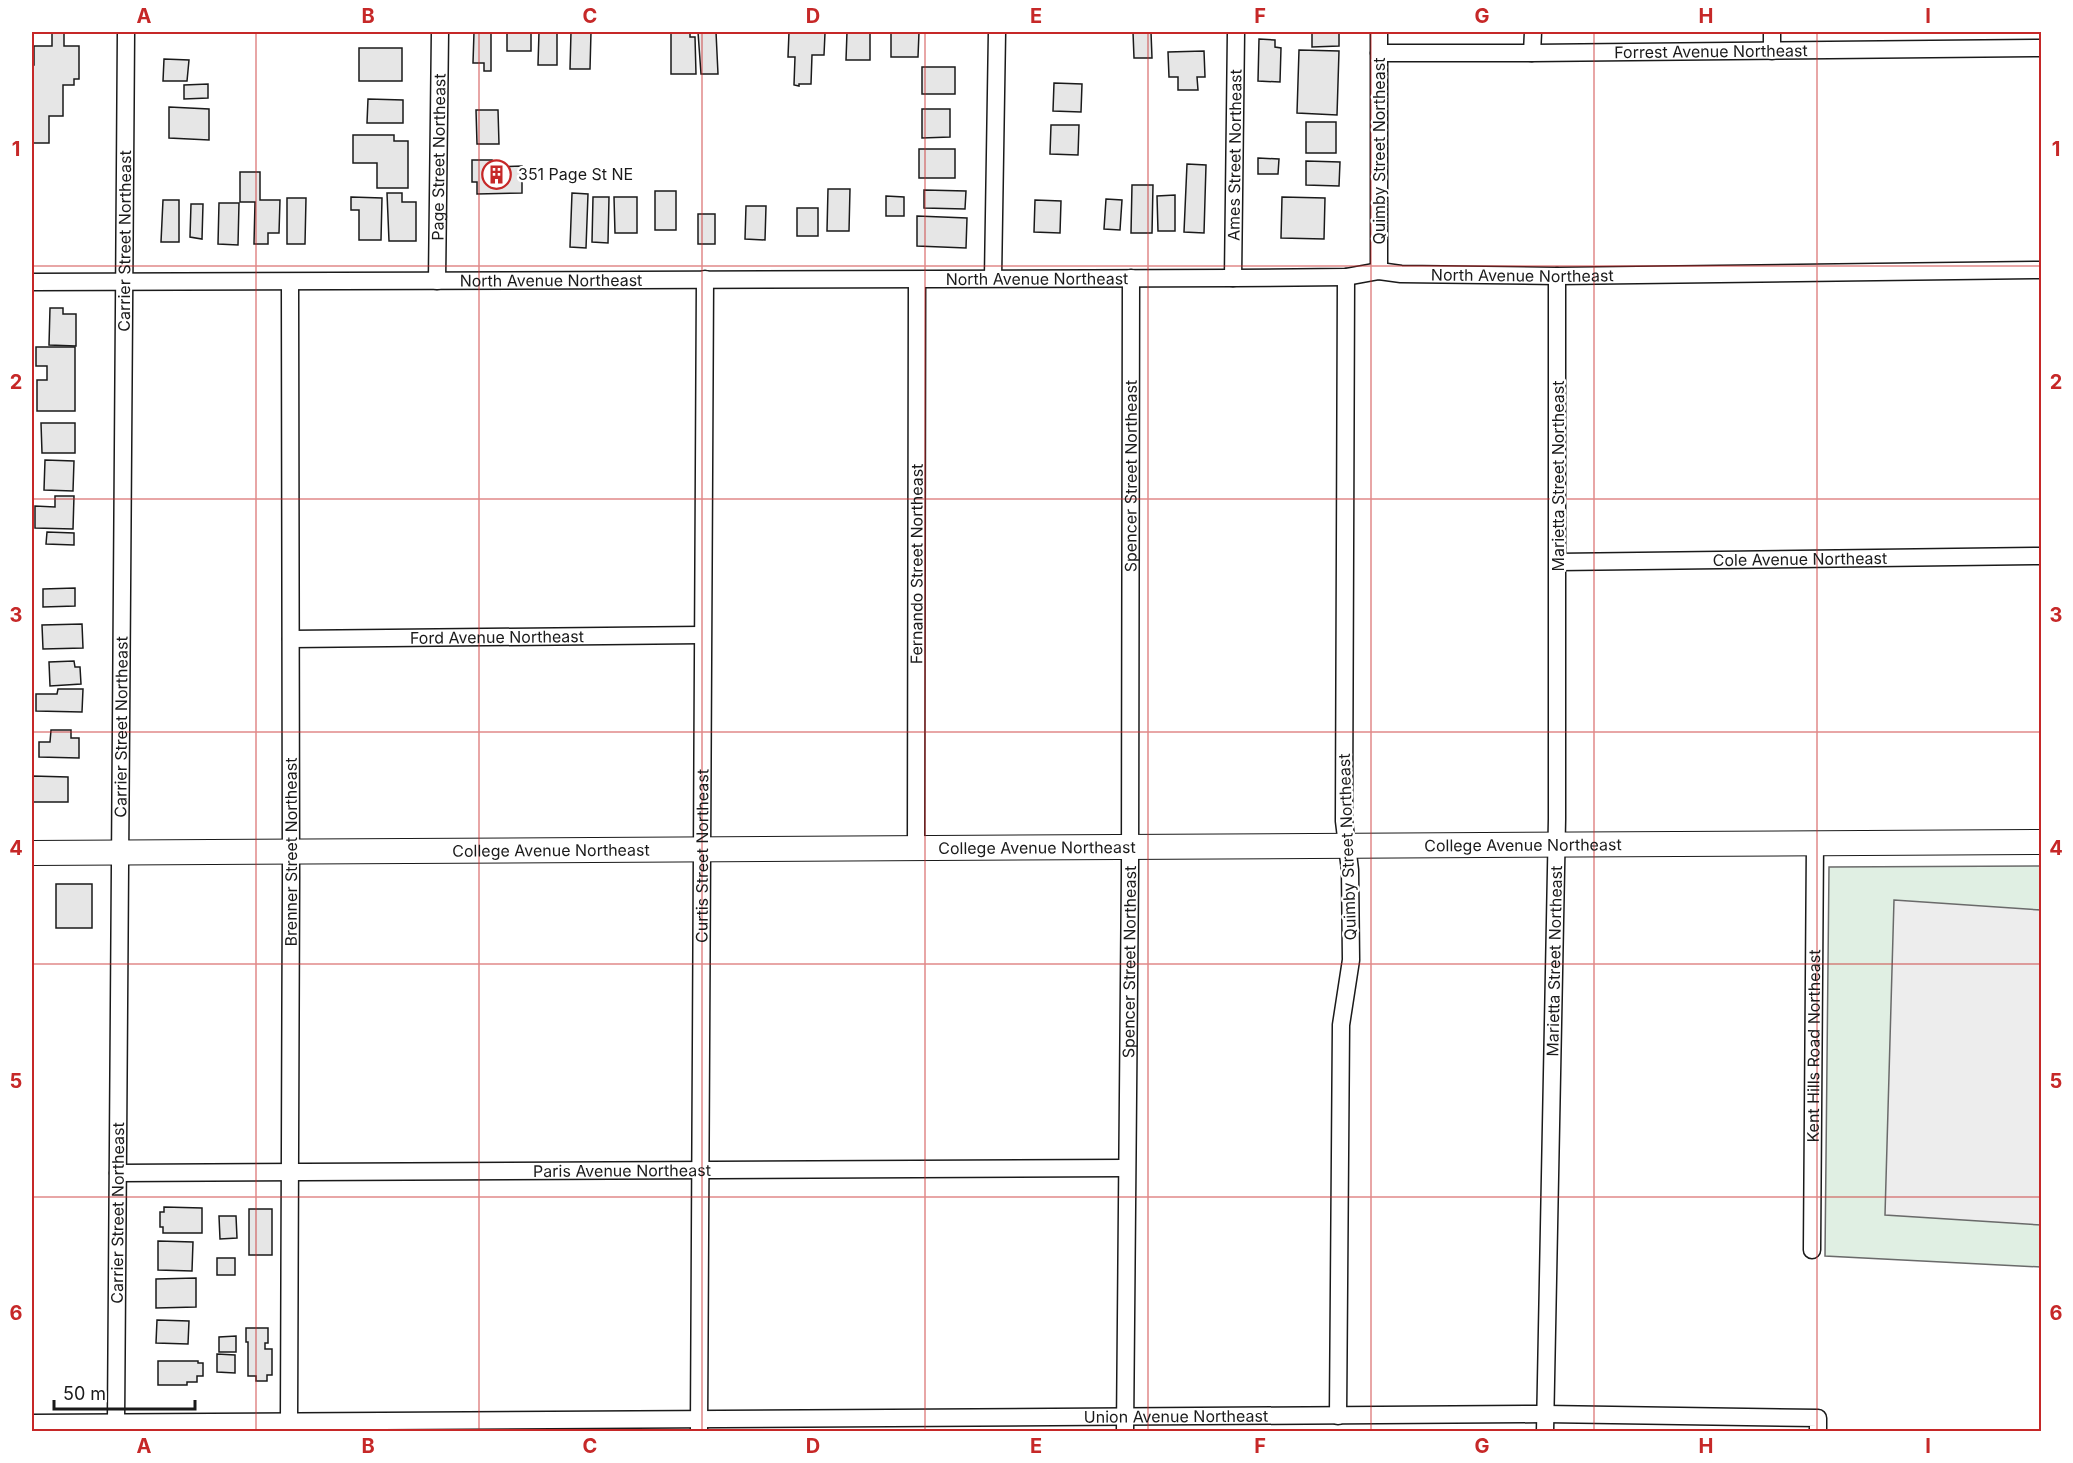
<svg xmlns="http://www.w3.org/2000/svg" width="2073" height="1463" font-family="Inter,sans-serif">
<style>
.green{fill:#e0efe3;stroke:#6a6a6a;stroke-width:1.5}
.parking{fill:#ededed;stroke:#6a6a6a;stroke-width:1.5}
.building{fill:#e6e6e6;stroke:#1a1a1a;stroke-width:1.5}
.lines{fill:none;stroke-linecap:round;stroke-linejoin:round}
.street-casing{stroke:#1a1a1a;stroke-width:19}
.secondary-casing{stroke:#1a1a1a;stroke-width:26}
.street{stroke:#fff;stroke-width:16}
.secondary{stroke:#fff;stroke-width:24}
.grid{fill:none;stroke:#c62828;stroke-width:1.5;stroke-opacity:0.55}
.labels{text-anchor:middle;stroke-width:4.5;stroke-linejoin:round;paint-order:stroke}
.street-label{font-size:16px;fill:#1a1a1a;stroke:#fff}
.poi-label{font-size:16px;fill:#1a1a1a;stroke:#fff;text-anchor:start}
.neatline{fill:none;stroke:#c62828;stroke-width:2}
.grid-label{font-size:20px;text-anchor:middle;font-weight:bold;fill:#c62828}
</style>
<rect width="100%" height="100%" fill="#fff"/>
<!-- green -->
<path class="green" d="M2041 866V1267L1825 1256 1829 867Z"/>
<!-- parking -->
<path class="parking" d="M1894 900 2041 910V1225L1885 1215Z"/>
<!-- building -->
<g class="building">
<path d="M52 32H64V46H79V79H74V85H63V116H49V143H32V65H34V46H52Z"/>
<path d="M474 32H491V71H484V63H473Z"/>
<rect x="507" y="32" width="24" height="19"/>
<path d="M539 32H557V65H538Z"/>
<path d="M571 32H591L590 69H570Z"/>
<path d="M671 32H690V37H695L696 74H671Z"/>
<path d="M698 32H716L718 74H701Z"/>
<path d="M789 32 825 33 824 55H812L811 84H799V86L794 85 795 57H788Z"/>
<path d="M847 32H870V60H846Z"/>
<path d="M891 32H919L918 57H891Z"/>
<path d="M1133 32H1151L1152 58H1134Z"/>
<path d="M1312 32H1339V46L1312 47Z"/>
<path d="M1259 39 1275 40V47L1281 48 1280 82 1258 81Z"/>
<rect x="359" y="48" width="43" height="33"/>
<path d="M1299 50 1339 51 1337 115 1297 113Z"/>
<path d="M1204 51 1205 77H1197L1198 90H1178V77H1169L1168 52Z"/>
<path d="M164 59 189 60 187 81H163Z"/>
<rect x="922" y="67" width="33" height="27"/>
<path d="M1054 83 1082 84 1081 112 1053 111Z"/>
<path d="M208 84V98L184 99V85Z"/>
<path d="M368 99 403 100V123H367Z"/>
<path d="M169 107 209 109V140L169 138Z"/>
<path d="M922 109H950V137L922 138Z"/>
<path d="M476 110H498L499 144H477Z"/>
<rect x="1306" y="122" width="30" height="31"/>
<path d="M1051 125H1079L1078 155 1050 154Z"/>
<path d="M353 135H394V141H408V188H377V163H353Z"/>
<rect x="919" y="149" width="36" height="29"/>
<path d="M1258 158 1279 159 1278 174H1258Z"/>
<path d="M472 160H492L491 167 522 166V193L477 194V182H472Z"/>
<path d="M1306 161 1340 162 1339 186 1306 185Z"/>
<path d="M1187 164 1206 165 1204 233 1184 232Z"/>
<path d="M240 172H260V200H280L279 233H268V244H254L255 202H240Z"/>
<path d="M1132 185H1153L1152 233H1131Z"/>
<path d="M828 189H850L849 231H827Z"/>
<path d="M924 190 966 191 965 209 924 208Z"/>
<rect x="655" y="191" width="21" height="39"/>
<path d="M387 193H402V202H416V241H389Z"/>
<path d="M572 193 588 194 586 248 570 247Z"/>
<path d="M1175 195V231H1158L1157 196Z"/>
<path d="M886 196 904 197V216H886Z"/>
<path d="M351 197 382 198 381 240H359V210H351Z"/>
<path d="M593 197H609L608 243 592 242Z"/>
<path d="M614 197H637V233H615Z"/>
<path d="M1282 197 1325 198 1324 239 1281 238Z"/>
<path d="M287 198H306L305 244H287Z"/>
<path d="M1106 199 1122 200 1120 230 1104 229Z"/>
<path d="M163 200H179V242H161Z"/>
<path d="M1035 200 1061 201 1060 233 1034 232Z"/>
<path d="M219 203H239L238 245 218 244Z"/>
<path d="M191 204H203L202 239 190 237Z"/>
<path d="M746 206H766L765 240 745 239Z"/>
<rect x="797" y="208" width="21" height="28"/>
<rect x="698" y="214" width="17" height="30"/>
<path d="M917 216 967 218 966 248 917 246Z"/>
<path d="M50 308H63V314H76V346L49 345Z"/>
<path d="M36 347H75V411H37V380H47V366H36Z"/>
<path d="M41 423H75V453H42Z"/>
<path d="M45 460 74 461 73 491 44 490Z"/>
<path d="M55 496H74L73 529 35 528V506L55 507Z"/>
<path d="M47 532 74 533V545L46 544Z"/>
<path d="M75 588V606L43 607V589Z"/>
<path d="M82 624 83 648 43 649 42 625Z"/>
<path d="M74 661 75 667H80L81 684 50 686 49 662Z"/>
<path d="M58 689H83L82 712 36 711V694H57Z"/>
<path d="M51 730H71V738H79V758L39 757V742H50Z"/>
<path d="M32 776 68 777V802H32Z"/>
<rect x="56" y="884" width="36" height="44"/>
<path d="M164 1207 202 1208V1233H163V1227H160V1212H164Z"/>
<rect x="249" y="1209" width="23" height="46"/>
<path d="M219 1216H236L237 1238 220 1239Z"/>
<path d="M158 1241 193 1242 192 1271 158 1270Z"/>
<rect x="217" y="1258" width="18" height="17"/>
<path d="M196 1278V1307L156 1308V1279Z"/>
<path d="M157 1320 189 1321 188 1344 156 1343Z"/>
<path d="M246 1328H268V1343H265V1349H272V1375H267V1381H256V1376H248V1342H246Z"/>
<path d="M236 1336V1352H219V1337Z"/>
<path d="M217 1354 235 1355V1373L217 1372Z"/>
<path d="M158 1361H198V1363H203V1376H197V1382H187V1385H158Z"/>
</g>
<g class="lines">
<defs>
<g id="street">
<path d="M1772 51V32"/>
<path id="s1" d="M1379 53H1532L2042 48"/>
<path d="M1532 53 1533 32"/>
<path d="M1379 271V32"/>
<path d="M993 278 997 32"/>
<path id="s2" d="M1233 278 1236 32"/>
<path id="s3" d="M437 281 440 32"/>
<path id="s4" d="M32 282 1233 278 1346 277 1379 271 1401 274 1557 276 2042 270"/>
<path id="s5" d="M1558 562 2042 556"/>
<path id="s6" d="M291 639 702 635"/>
<path id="s7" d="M916 849 917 280"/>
<path id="s8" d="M118 1173 1126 1168"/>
<path id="s9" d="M1812 1250 1815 843"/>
<path d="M1338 1416 1341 1025 1351 960 1350 870 1344 821 1346 277"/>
<path id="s10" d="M289 1422 291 877 290 282"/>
<path id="s11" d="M32 1423 1545 1414 1818 1418V1432"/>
<path id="s12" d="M116 1423 126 32"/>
<path id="s13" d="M699 1430 705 279"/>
<path id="s14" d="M1125 1432 1130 872 1131 278"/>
<path id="s15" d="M1545 1432 1557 819V276"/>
</g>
<g id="secondary">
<path id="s16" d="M32 853 2042 842"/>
</g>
</defs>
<!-- street casing -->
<use href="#street" class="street-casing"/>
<!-- secondary casing -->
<use href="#secondary" class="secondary-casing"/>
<!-- street -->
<use href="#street" class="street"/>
<!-- secondary -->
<use href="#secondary" class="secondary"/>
</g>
<!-- grid -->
<path class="grid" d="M256 32V1432M479 32V1432M702 32V1432M925 32V1432M1148 32V1432M1371 32V1432M1594 32V1432M1817 32V1432M32 266H2042M32 499H2042M32 732H2042M32 964H2042M32 1197H2042"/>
<!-- icons -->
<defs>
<symbol id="building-ring" viewBox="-11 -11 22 22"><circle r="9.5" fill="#fff" stroke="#c62828" stroke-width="1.5"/><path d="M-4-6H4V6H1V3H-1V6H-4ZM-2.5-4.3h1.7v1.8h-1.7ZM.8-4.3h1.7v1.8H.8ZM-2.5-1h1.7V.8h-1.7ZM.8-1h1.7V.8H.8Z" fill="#c62828"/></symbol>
</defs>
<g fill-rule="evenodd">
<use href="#building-ring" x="480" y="158" width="33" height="33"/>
</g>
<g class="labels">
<!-- street labels -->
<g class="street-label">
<text dy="6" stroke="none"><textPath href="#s1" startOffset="332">Forrest Avenue Northeast</textPath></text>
<text transform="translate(1379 151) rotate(-90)" y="6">Quimby Street Northeast</text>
<text dy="6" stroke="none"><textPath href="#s2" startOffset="123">Ames Street Northeast</textPath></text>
<text dy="6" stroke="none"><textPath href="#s3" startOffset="124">Page Street Northeast</textPath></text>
<text dy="6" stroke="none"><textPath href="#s12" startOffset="1182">Carrier Street Northeast</textPath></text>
<text dy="6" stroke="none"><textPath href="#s4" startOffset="1491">North Avenue Northeast</textPath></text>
<text dy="6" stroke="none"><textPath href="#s4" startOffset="1005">North Avenue Northeast</textPath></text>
<text dy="6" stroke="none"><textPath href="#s4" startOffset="519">North Avenue Northeast</textPath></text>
<text transform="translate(1558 476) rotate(-90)" y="6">Marietta Street Northeast</text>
<text dy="6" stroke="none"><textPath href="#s14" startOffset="956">Spencer Street Northeast</textPath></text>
<text dy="6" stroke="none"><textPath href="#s5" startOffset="242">Cole Avenue Northeast</textPath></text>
<text dy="6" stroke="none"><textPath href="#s7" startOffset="285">Fernando Street Northeast</textPath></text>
<text dy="6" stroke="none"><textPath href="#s6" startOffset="206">Ford Avenue Northeast</textPath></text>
<text dy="6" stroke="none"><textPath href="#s12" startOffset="696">Carrier Street Northeast</textPath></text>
<text dy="6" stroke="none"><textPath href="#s16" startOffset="1491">College Avenue Northeast</textPath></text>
<text transform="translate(1347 847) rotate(-92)" y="6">Quimby Street Northeast</text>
<text dy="6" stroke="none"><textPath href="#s16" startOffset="1005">College Avenue Northeast</textPath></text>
<text dy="6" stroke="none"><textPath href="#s16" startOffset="519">College Avenue Northeast</textPath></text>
<text dy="6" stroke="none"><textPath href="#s10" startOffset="570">Brenner Street Northeast</textPath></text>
<text dy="6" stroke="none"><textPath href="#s13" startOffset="574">Curtis Street Northeast</textPath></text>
<text dy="6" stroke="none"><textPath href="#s15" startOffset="471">Marietta Street Northeast</textPath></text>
<text dy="6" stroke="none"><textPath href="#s14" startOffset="470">Spencer Street Northeast</textPath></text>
<text dy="6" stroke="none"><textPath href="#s9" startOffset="204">Kent Hills Road Northeast</textPath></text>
<text dy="6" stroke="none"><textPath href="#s8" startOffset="504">Paris Avenue Northeast</textPath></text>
<text dy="6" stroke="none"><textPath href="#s12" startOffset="210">Carrier Street Northeast</textPath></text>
<text dy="6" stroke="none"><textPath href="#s11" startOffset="1144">Union Avenue Northeast</textPath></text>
</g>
<!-- poi labels -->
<g class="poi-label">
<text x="518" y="180">351 Page St NE</text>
</g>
</g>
<!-- border -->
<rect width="2073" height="1463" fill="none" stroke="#ffffff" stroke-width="66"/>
<!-- scale -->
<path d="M54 1400v9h141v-9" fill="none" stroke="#1a1a1a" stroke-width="3"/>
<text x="63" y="1400" font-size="18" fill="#1a1a1a" stroke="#ffffff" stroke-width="4.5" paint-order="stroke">50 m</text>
<rect x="33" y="33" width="2007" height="1397" class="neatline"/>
<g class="grid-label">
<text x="144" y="23">A</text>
<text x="368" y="23">B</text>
<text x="590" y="23">C</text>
<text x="813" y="23">D</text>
<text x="1036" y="23">E</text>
<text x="1260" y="23">F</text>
<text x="1482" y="23">G</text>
<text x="1706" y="23">H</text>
<text x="1928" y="23">I</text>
<text x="16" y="156">1</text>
<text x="2056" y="156">1</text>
<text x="16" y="389">2</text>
<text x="2056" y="389">2</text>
<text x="16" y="622">3</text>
<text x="2056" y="622">3</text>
<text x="16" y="855">4</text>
<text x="2056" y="855">4</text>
<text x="16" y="1088">5</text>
<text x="2056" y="1088">5</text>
<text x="16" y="1320">6</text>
<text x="2056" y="1320">6</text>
<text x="144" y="1453">A</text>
<text x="368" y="1453">B</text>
<text x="590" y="1453">C</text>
<text x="813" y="1453">D</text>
<text x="1036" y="1453">E</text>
<text x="1260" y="1453">F</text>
<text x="1482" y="1453">G</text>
<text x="1706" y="1453">H</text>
<text x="1928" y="1453">I</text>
</g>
</svg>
